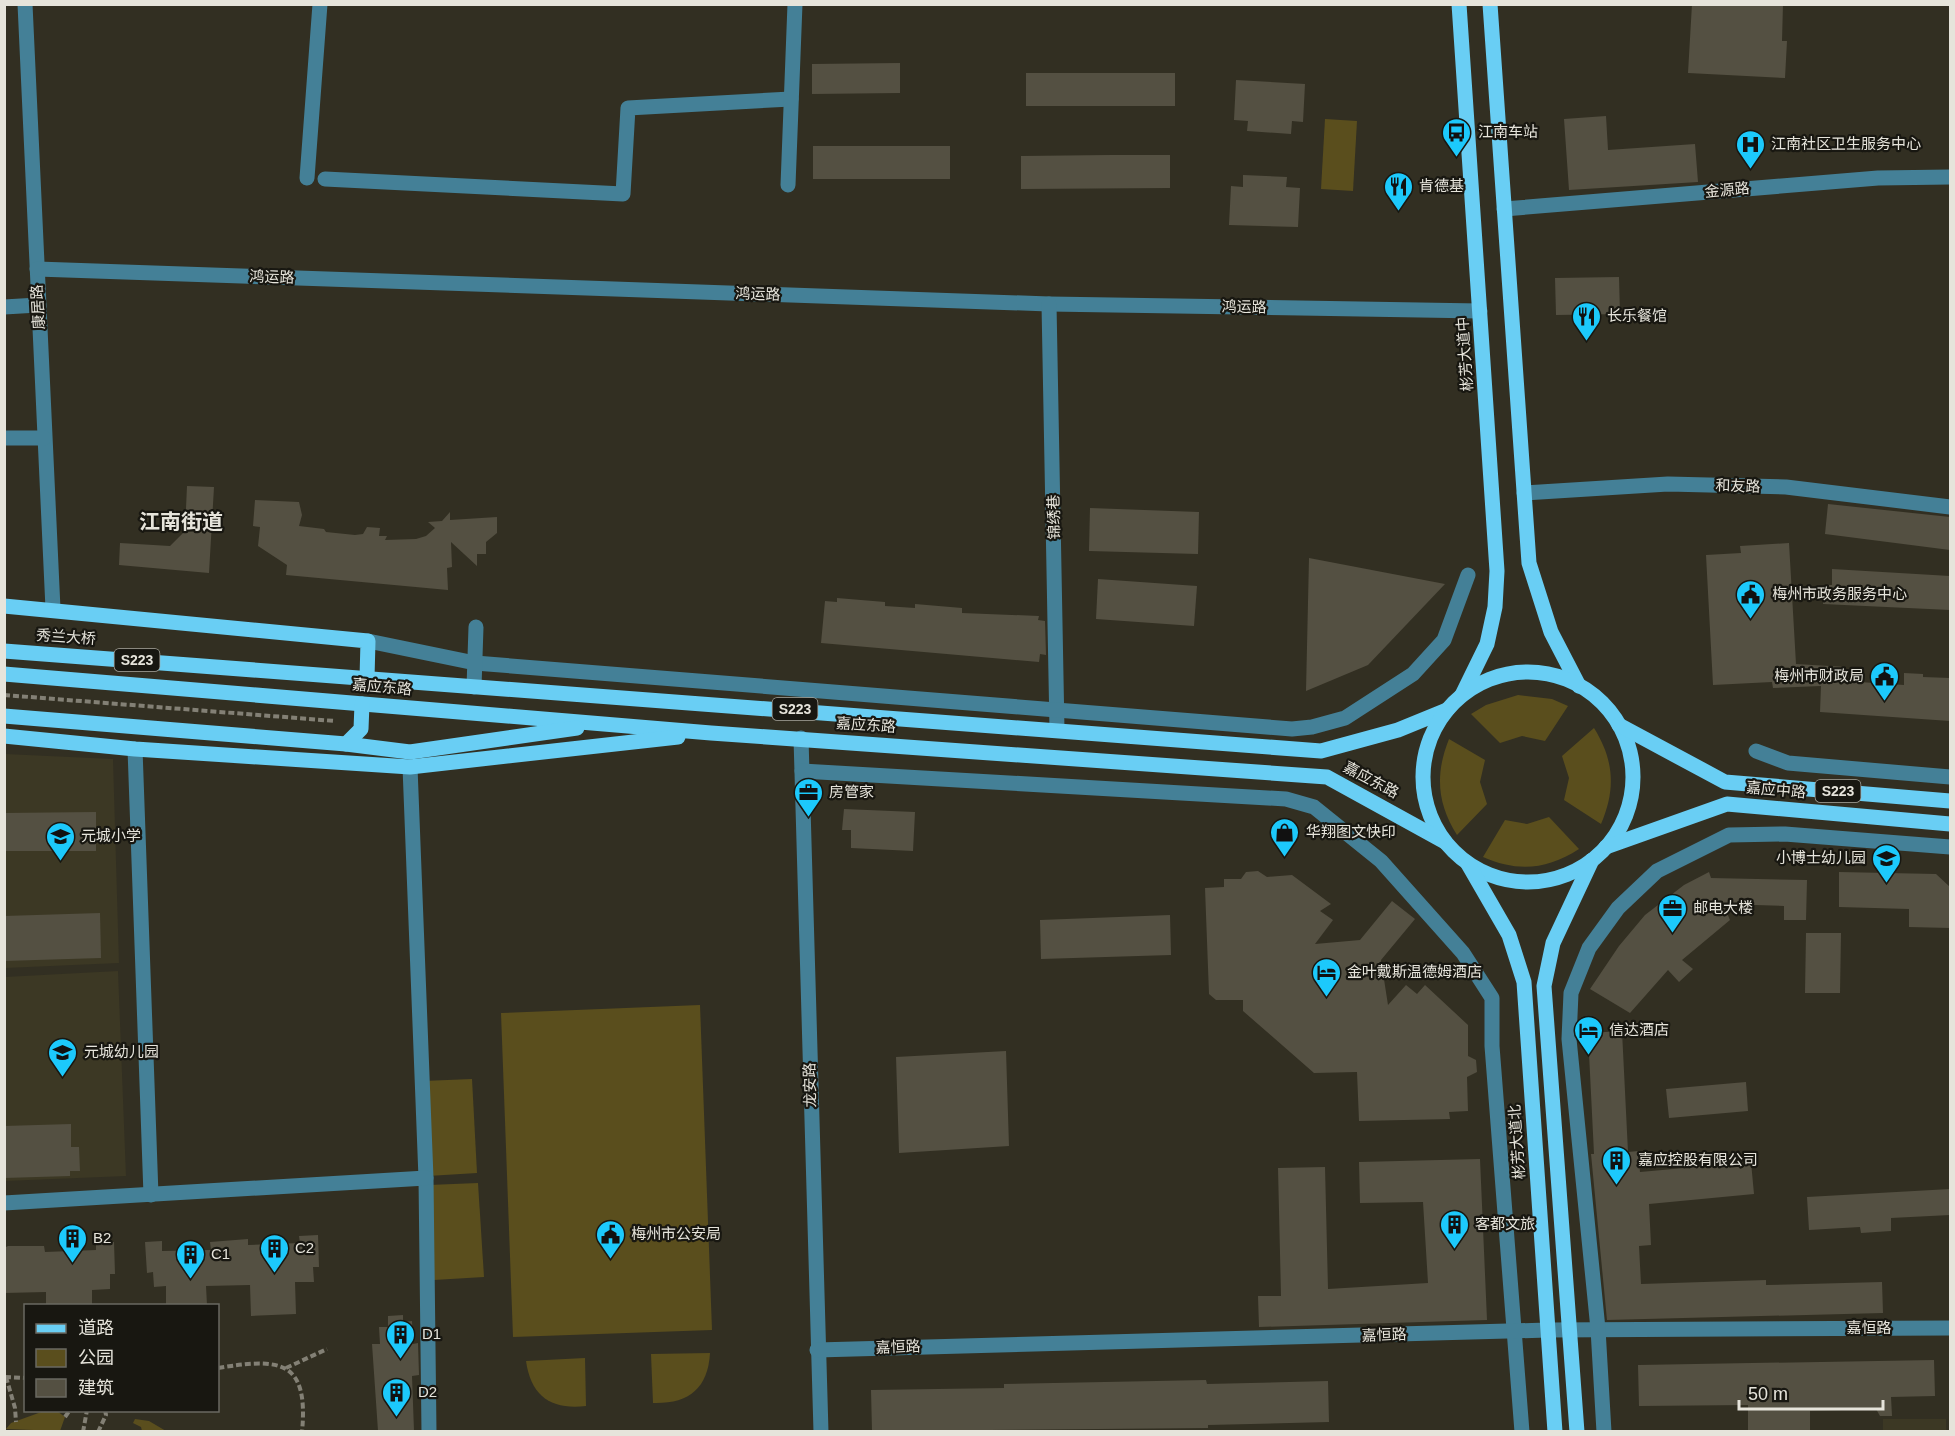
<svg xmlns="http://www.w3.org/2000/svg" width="1955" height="1436" font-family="Helvetica,'Noto Sans SC',sans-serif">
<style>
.built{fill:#3c3824}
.green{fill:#5a4e1d}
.building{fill:#545042}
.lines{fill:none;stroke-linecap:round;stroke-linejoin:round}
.path{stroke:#838075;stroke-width:4;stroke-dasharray:6 3;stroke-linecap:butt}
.minor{stroke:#448097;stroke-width:15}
.major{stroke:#69cef4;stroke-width:15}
.labels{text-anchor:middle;stroke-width:4.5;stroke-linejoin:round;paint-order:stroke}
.shield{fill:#181711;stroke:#a8a69e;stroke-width:1.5}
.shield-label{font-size:14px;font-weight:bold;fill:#e6e4db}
.poi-label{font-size:15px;fill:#e6e4db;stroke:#181711;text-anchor:start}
.street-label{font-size:15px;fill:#e6e4db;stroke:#181711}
.district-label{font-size:21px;font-weight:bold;fill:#e6e4db;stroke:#181711}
</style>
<rect width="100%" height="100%" fill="#322f22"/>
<!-- built -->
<g class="built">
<path d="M5 754 113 759 119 963 5 968Z"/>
<path d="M118 971 126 1176 5 1181V977Z"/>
<rect x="1883" y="1419" width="63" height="12"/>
</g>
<!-- green -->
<g class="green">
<path d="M1325 119 1357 121 1353 191 1321 189Z"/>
<path d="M1518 695 1552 699 1568 706 1545 741 1522 736 1500 743 1471 714 1486 705Z"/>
<path d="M1594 728C1614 760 1616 789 1601 824L1564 800 1569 778 1562 756Z"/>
<path d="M1449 739 1485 760 1480 782 1487 804 1457 835C1437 803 1435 774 1449 739Z"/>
<path d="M1549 817 1579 849C1547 870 1517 872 1483 857L1505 820 1527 824Z"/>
<path d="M700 1005 712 1330 513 1337 501 1013Z"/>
<path d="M472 1079 477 1173 428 1176 423 1081Z"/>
<path d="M478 1183 484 1277 434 1280 429 1185Z"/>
<path d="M710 1353C708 1389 688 1404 653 1403L651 1354Z"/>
<path d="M585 1358 586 1406C552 1410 531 1397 526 1361Z"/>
<path d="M44 1411H57L65 1417 60 1431 6 1429 11 1423Z"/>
<path d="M135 1419 149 1421 166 1431H142L141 1427 133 1423Z"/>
</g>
<!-- building -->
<g class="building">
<path d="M1692 4H1783L1782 41H1787L1785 78 1688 73Z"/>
<path d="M900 63V93L812 94V64Z"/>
<rect x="1026" y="73" width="149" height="33"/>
<path d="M1236 80 1305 84 1303 122 1292 121 1291 134 1247 131 1248 121 1234 120Z"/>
<path d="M1606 116 1608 150 1695 144 1698 182 1569 190 1564 119Z"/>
<rect x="813" y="146" width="137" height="33"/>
<path d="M1110 155H1170V188L1021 189V156Z"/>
<path d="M1243 175 1287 177 1286 187 1300 188 1298 227 1229 225 1231 186 1243 187Z"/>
<path d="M1619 277 1620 314 1556 315 1555 278Z"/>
<path d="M187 486 214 487 209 573 119 565 120 543 170 546 185 531Z"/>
<path d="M255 500 299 502 302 515 299 526 324 529 326 532 355 535 363 534 367 527 380 528 379 536H387L385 540 416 539 426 536 435 528 428 522 442 521 450 512V520L497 517V533L486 542V554H477V566L451 542 452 567 447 568 448 590 286 575 287 565 258 546 260 527 253 526Z"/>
<path d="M1828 504 1950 517V550L1825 534Z"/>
<path d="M1090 508 1199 512 1198 554 1089 551Z"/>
<path d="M1789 543 1796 664 1846 667 1845 681 1904 685V673L1923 674V677L1950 678V721L1820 712 1821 686 1773 688 1772 682 1713 685 1706 555 1741 553 1740 546Z"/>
<path d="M1309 558 1445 584 1368 665 1306 691Z"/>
<path d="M1832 569 1950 576V610L1823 604 1824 585H1832Z"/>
<path d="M1098 579 1197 586 1194 626 1096 619Z"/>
<path d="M837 598 885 602V606L915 608V604L962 608V613L1039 616 1038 620 1045 621 1046 655 1040 654 1039 662 821 643 825 601 837 602Z"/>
<path d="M844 809 915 812 913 851 851 848V830H842Z"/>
<path d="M96 812V851H4V813Z"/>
<path d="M1258 871 1267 877 1292 875 1331 904 1320 911 1333 920 1315 944 1360 940 1392 901 1415 919 1381 960 1388 1005 1406 985 1417 994 1425 985 1468 1025V1056L1476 1060 1477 1072 1467 1077 1468 1111 1449 1112 1450 1119 1359 1121 1357 1072 1314 1073 1243 1011V1000H1216L1209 994 1205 888 1224 887V879H1241L1246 872Z"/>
<path d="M1709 872 1711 878 1807 880 1806 920H1784V906L1723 904 1730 920 1682 960 1693 969 1679 982 1668 970 1630 1013 1590 989 1619 946 1645 915 1684 885Z"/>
<path d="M1839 872 1936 874 1950 887V928L1909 927V909L1839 907Z"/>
<path d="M100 913 101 958 4 961V916Z"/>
<path d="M1170 915 1171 955 1041 959 1040 920Z"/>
<path d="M1806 933H1841L1840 993H1805Z"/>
<path d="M1622 1031 1628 1152 1638 1151 1640 1172 1751 1162 1754 1194 1649 1204 1651 1245 1639 1246 1641 1284 1766 1280V1285L1882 1282 1883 1313 1607 1320 1591 1154H1594L1588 1033Z"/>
<path d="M1006 1051 1009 1146 899 1153 896 1057Z"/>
<path d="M1746 1082 1748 1111 1669 1118 1666 1089Z"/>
<path d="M71 1124V1147H79L80 1171H70V1176L4 1178V1126Z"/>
<path d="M1480 1159 1487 1320 1259 1327 1258 1296H1281L1278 1168 1325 1167 1328 1289 1428 1283 1423 1202 1360 1203 1359 1162Z"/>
<path d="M1950 1189V1215L1891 1218V1231L1861 1233 1860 1227 1809 1230 1807 1197Z"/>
<path d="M318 1235 319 1267H313L314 1282H295L296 1314 251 1316 250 1285 206 1286 207 1305H166V1286L154 1287 153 1272 147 1273 145 1242 162 1241V1251L211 1250 210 1242 248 1239V1245L300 1243 299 1236Z"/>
<path d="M114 1242 115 1274H110V1289L92 1290V1305H46V1292L4 1293V1248L8 1246H44L45 1252 96 1250V1243Z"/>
<path d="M403 1315V1322L412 1321 413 1344 418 1343 419 1375 412 1376 414 1431H378L372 1344H380L379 1327H388V1316Z"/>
<path d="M1934 1360 1935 1396 1891 1397 1892 1416H1880L1876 1409 1810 1411V1431H1748V1405L1639 1406 1638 1365Z"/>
<path d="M1206 1380 1207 1384 1328 1381 1329 1422 1208 1425V1428L872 1431 871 1390 1004 1388V1384Z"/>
</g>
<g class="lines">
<!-- path -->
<g class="path">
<path d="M4 695 335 721"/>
<path d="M218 1368C279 1358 309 1359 302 1432"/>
<path d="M286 1368 327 1349"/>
<path d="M5 1377 26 1378"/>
<path d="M6 1377 15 1408 16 1422"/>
<path d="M65 1417 70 1410"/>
<path d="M83 1432 87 1410"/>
<path d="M98 1432 106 1415 105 1410"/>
</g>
<!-- minor -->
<g class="minor">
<path d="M25 4 53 609"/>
<path d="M307 178 320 4"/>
<path d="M325 179 623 194 628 108 791 99"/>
<path d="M788 185 795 4"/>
<path d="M1504 209 1878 178 1950 177"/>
<path d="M37 269 1049 304 1480 311"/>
<path d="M1049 304 1057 730"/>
<path d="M4 307 38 305"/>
<path d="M4 438H44"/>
<path d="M1524 493 1668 484 1786 487 1950 507"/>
<path d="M368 641 475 663 1292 729 1312 727 1345 718 1413 674 1444 640 1468 575"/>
<path d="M474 687 476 627"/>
<path d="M801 738 821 1432"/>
<path d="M135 749 151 1195"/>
<path d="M1756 751 1788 763 1950 777"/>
<path d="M410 767 426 1178 429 1432"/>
<path d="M802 771 1286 799 1314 807 1381 861 1463 953 1492 998V1046L1522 1432"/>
<path d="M4 1203 426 1178"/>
<path d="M817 1350 1548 1330 1950 1328"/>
<path d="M1604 1432 1598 1329 1569 1039 1571 993 1589 948 1618 908 1657 871 1729 835 1785 834 1950 847"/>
</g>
<!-- major -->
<g class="major">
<path d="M1459 4 1497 571 1495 607 1487 644 1462 695"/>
<path d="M1490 4 1529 563 1551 632 1579 686"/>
<path d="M4 606 368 641 367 678"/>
<path d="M4 651 1321 751 1398 730 1447 710"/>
<circle cx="1528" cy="777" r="105"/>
<path d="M4 674 711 733 1327 777 1445 842"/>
<path d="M4 716 346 744 410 752 577 728"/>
<path d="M1619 725 1725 782 1950 801"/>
<path d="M4 736 135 749 410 767 678 737"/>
<path d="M346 744 361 729 362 704"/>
<path d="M1606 847 1727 804 1950 824"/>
<path d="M1468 864 1509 935 1524 982 1555 1432"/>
<path d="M1577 1432 1544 986 1553 943 1592 860"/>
</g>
</g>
<!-- icons -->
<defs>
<symbol id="bus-pin" viewBox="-11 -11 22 30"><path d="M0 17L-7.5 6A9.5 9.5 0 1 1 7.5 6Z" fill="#1cc9fc" stroke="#181711"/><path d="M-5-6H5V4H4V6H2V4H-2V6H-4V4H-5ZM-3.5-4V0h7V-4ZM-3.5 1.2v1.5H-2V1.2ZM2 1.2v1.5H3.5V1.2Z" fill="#111"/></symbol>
<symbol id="hospital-pin" viewBox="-11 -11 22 30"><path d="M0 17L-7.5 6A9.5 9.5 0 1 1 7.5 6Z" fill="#1cc9fc" stroke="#181711"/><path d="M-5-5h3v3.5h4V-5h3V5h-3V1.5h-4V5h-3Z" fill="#111"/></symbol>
<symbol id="restaurant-pin" viewBox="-11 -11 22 30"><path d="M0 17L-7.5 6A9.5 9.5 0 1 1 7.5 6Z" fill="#1cc9fc" stroke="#181711"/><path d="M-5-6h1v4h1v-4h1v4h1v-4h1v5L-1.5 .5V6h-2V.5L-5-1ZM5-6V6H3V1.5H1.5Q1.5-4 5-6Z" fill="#111"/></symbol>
<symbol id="civic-pin" viewBox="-11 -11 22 30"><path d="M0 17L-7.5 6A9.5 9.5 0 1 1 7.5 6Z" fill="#1cc9fc" stroke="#181711"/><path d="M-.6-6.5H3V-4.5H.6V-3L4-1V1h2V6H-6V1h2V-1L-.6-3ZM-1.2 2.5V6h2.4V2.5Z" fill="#111"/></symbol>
<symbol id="office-pin" viewBox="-11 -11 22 30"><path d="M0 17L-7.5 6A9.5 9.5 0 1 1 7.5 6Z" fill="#1cc9fc" stroke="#181711"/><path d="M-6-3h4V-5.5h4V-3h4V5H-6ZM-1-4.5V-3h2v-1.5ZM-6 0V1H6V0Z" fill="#111"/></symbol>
<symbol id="shop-pin" viewBox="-11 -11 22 30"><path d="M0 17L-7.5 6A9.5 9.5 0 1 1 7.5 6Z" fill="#1cc9fc" stroke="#181711"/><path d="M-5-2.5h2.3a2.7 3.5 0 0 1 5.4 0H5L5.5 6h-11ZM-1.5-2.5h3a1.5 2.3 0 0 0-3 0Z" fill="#111"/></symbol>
<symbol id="school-pin" viewBox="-11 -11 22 30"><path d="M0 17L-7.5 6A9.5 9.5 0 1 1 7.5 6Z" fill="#1cc9fc" stroke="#181711"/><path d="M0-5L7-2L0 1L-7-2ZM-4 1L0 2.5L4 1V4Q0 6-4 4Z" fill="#111"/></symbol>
<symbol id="hotel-pin" viewBox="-11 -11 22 30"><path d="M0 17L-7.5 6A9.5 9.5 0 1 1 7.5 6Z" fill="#1cc9fc" stroke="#181711"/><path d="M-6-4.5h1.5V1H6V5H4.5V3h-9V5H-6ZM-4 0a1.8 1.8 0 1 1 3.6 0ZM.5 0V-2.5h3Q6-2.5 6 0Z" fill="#111"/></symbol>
<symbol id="building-pin" viewBox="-11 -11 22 30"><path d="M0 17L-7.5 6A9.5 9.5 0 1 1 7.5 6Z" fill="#1cc9fc" stroke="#181711"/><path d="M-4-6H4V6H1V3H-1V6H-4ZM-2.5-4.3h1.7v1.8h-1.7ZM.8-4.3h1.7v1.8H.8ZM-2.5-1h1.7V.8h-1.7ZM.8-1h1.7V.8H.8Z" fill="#111"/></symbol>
</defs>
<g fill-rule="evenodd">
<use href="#bus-pin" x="1440" y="116" width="33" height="45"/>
<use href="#hospital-pin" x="1734" y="128" width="33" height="45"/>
<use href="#restaurant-pin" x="1382" y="170" width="33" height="45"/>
<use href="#restaurant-pin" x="1570" y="300" width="33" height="45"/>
<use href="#civic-pin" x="1734" y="578" width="33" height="45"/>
<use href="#civic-pin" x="1868" y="660" width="33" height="45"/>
<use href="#office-pin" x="792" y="776" width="33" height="45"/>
<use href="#shop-pin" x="1268" y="816" width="33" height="45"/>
<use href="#school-pin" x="44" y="820" width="33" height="45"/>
<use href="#school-pin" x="1870" y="842" width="33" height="45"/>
<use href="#office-pin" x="1656" y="892" width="33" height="45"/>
<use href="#hotel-pin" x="1310" y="956" width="33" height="45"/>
<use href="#hotel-pin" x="1572" y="1014" width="33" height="45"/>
<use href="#school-pin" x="46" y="1036" width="33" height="45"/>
<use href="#building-pin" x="1600" y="1144" width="33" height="45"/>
<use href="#building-pin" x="1438" y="1208" width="33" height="45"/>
<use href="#civic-pin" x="594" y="1218" width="33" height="45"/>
<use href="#building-pin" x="56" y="1222" width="33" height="45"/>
<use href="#building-pin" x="258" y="1232" width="33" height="45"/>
<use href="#building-pin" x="174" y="1238" width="33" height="45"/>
<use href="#building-pin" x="384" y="1318" width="33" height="45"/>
<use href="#building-pin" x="380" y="1376" width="33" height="45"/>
</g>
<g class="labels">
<!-- shield labels -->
<g class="shield">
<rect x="114.5" y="649" width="45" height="22" rx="4.5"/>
<rect x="772.5" y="698" width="45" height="22" rx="4.5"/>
<rect x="1815.5" y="780" width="45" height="22" rx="4.5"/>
</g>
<g class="shield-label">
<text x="137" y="665">S223</text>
<text x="795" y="714">S223</text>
<text x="1838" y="796">S223</text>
</g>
<!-- poi labels -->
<g class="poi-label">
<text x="1478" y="137">江南车站</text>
<text x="1771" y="149">江南社区卫生服务中心</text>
<text x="1419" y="191">肯德基</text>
<text x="1607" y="321">长乐餐馆</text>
<text x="1772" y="599">梅州市政务服务中心</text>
<text x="1864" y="681" text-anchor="end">梅州市财政局</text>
<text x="829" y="797">房管家</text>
<text x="1306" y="837">华翔图文快印</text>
<text x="81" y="841">元城小学</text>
<text x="1866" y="863" text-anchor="end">小博士幼儿园</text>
<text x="1693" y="913">邮电大楼</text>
<text x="1347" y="977">金叶戴斯温德姆酒店</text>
<text x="1609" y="1035">信达酒店</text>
<text x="84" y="1057">元城幼儿园</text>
<text x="1638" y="1165">嘉应控股有限公司</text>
<text x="1475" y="1229">客都文旅</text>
<text x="631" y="1239">梅州市公安局</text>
<text x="93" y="1243">B2</text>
<text x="295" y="1253">C2</text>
<text x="211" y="1259">C1</text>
<text x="422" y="1339">D1</text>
<text x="418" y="1397">D2</text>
</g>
<!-- street labels -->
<g class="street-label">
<text transform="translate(1727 190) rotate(-5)" y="5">金源路</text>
<text transform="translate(272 277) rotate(2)" y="5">鸿运路</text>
<text transform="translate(758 294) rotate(2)" y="5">鸿运路</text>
<text transform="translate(38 307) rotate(-93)" y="5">康居路</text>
<text transform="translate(1244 307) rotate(1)" y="5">鸿运路</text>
<text transform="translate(1465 354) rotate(-94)" y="5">彬芳大道中</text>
<text transform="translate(1738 486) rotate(2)" y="5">和友路</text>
<text transform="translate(1054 517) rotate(-91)" y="5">锦绣巷</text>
<text transform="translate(66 637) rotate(4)" y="5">秀兰大桥</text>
<text transform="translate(382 687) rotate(5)" y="5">嘉应东路</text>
<text transform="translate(866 725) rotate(4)" y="5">嘉应东路</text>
<text transform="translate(1371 780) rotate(28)" y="5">嘉应东路</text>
<text transform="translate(1776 790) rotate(5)" y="5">嘉应中路</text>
<text transform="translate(810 1085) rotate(-91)" y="5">龙安路</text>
<text transform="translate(1517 1142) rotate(-94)" y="5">彬芳大道北</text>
<text x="1869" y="1333">嘉恒路</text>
<text transform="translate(1384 1335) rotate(-2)" y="5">嘉恒路</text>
<text transform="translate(898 1347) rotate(-2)" y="5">嘉恒路</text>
</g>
<!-- district labels -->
<g class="district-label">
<text x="181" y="529">江南街道</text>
</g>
</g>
<!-- border -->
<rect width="1955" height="1436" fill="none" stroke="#e6e4db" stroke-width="12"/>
<!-- legend -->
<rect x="24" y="1304" width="195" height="108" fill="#181711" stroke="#6a6962" stroke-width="1.5"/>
<rect x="36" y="1324" width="30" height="9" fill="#69cef4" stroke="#6a6962" stroke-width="1.5"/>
<text x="78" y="1334" font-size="18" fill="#e6e4db">道路</text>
<rect x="36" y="1349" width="30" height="18" fill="#5a4e1d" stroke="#6a6962" stroke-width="1.5"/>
<text x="78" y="1364" font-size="18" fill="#e6e4db">公园</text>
<rect x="36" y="1379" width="30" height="18" fill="#545042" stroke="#6a6962" stroke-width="1.5"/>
<text x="78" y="1394" font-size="18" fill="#e6e4db">建筑</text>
<!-- scale -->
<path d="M1739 1400v9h144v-9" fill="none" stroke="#e6e4db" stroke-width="3"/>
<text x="1748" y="1400" font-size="18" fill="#e6e4db" stroke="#181711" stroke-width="4.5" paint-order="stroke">50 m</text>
</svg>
